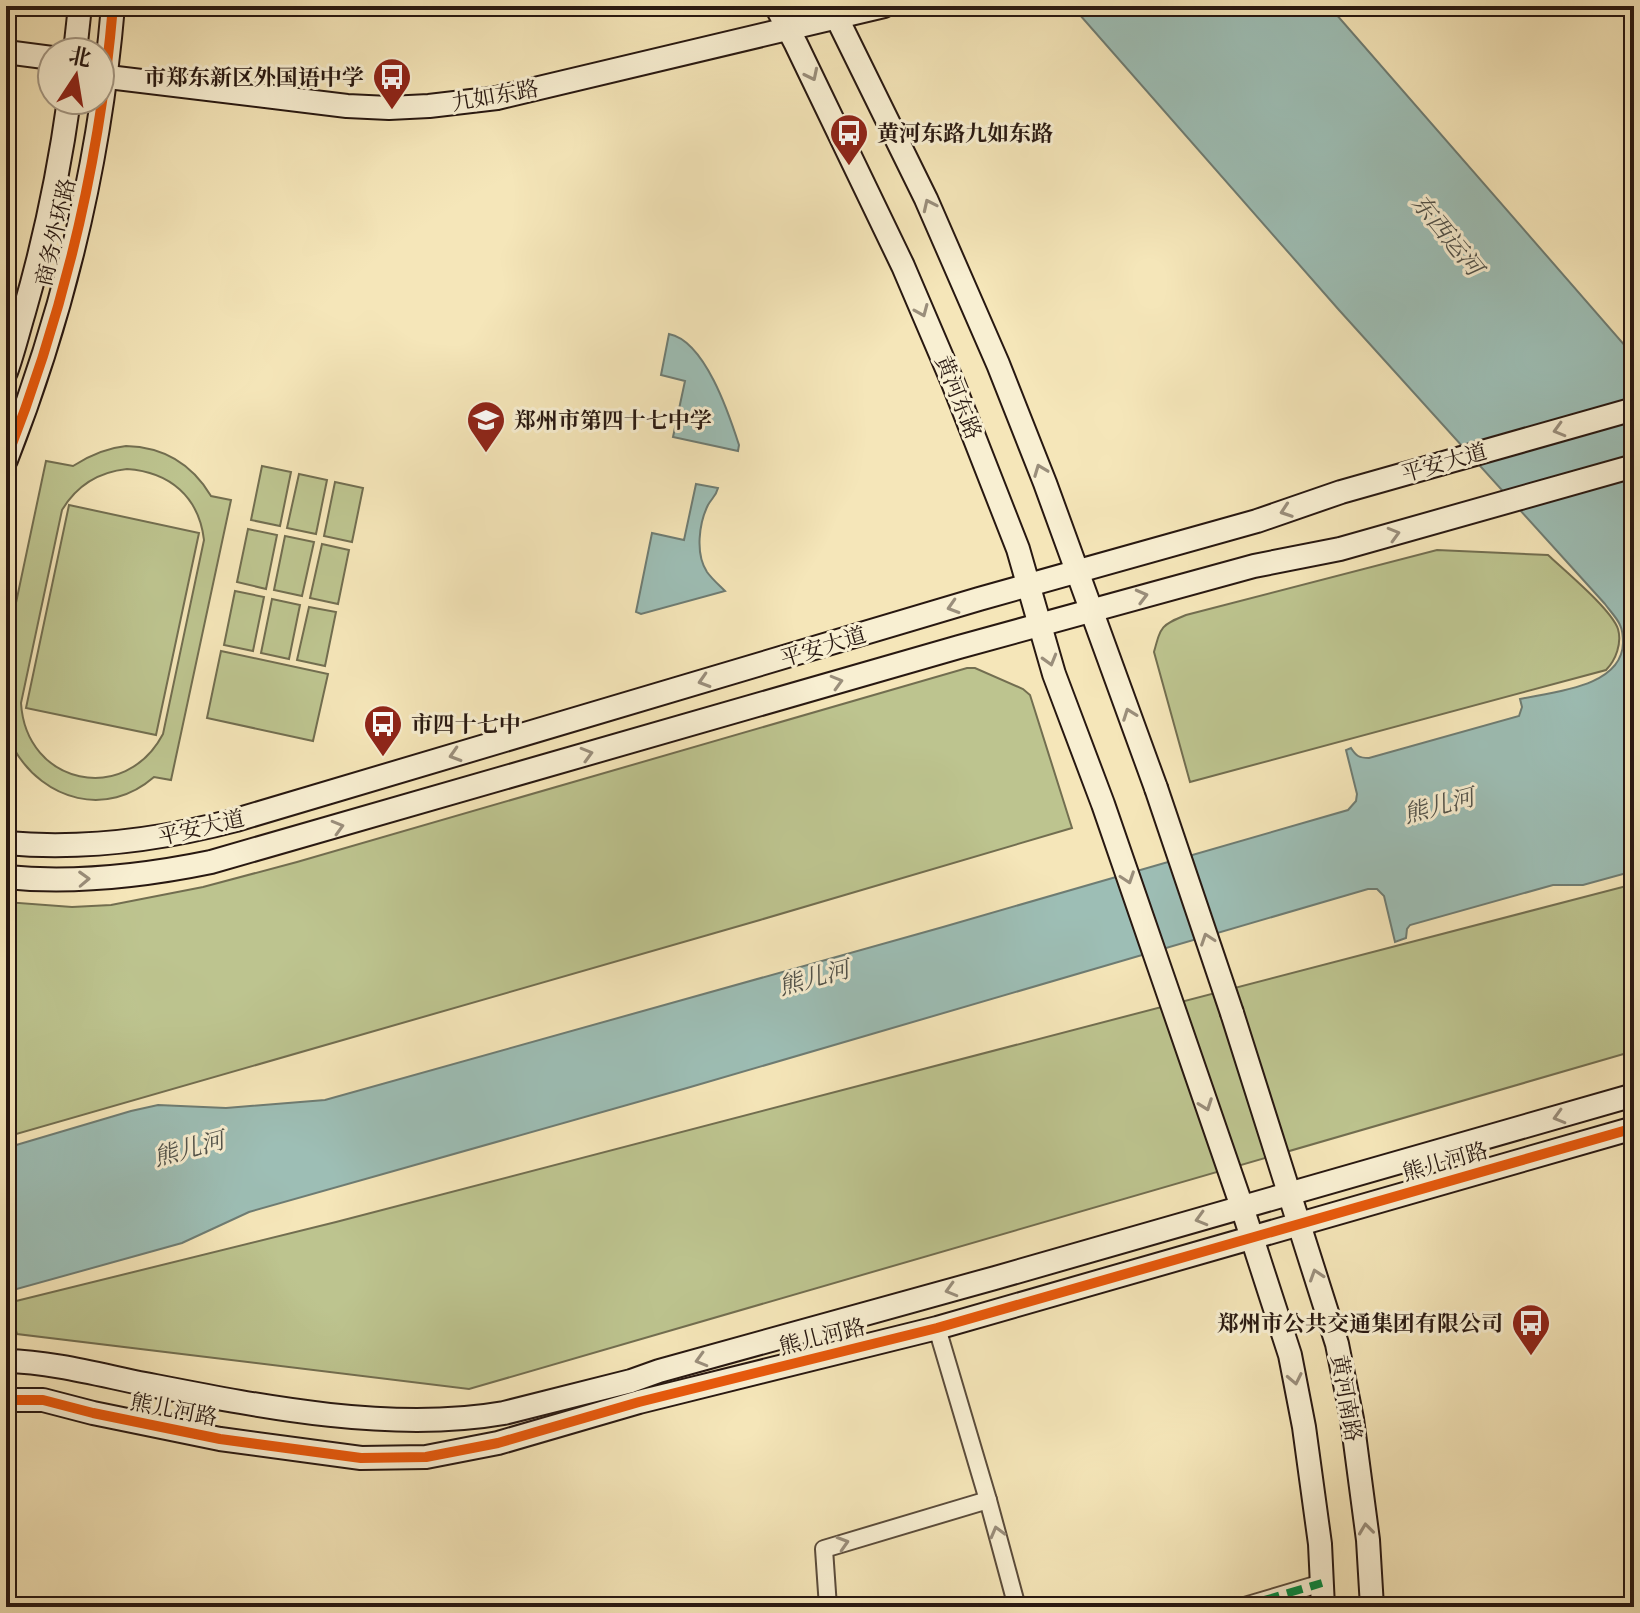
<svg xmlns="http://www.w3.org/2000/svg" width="1640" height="1613" font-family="'IM FELL French Canon','Noto Serif SC',serif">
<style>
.green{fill:#bdc48f;stroke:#726e50;stroke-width:2;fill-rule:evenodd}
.water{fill:#9dbeb5;stroke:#6e7c73;stroke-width:2}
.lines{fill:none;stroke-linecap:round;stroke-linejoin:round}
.street-casing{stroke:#5b4c3b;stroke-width:20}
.secondary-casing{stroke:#281811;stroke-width:26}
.street{stroke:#f8efd2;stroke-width:16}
.secondary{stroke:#f8efd2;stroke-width:22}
.secondary-bridge-casing{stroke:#281811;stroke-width:26;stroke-linecap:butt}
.secondary-bridge{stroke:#f8efd2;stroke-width:22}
.quiet{stroke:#00873e;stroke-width:8;stroke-dasharray:16 8;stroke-linecap:butt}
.cycleway-casing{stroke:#f8efd2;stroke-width:15}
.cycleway{stroke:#e8590c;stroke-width:10}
.oneway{stroke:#9a8e7b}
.labels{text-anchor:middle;stroke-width:6;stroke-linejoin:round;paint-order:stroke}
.poi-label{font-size:22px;font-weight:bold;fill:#281811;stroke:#f8efd2;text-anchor:start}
.street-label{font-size:22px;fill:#281811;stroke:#f8efd2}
.water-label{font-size:24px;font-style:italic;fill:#51524a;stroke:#f8efd2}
</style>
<rect width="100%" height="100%" fill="#f5e6b9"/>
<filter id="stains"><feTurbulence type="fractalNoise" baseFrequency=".0025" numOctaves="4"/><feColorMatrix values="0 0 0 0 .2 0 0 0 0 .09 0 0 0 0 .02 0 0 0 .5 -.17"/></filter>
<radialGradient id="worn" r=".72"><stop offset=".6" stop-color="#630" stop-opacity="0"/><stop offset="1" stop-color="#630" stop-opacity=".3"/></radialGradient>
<!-- green -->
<g class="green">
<path d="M126 446C164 447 192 464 211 496L231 500 171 780 154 777C107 818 44 801 14 749L6 748V650L46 461 73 466C90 455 106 448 126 446ZM127 469C170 472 199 497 204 540L163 734C125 806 26 785 21 703L62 510C77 485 98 472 127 469Z"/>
<path d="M262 466 291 472 280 526 251 520Z"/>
<path d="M299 474 327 480 316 534 287 528Z"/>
<path d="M335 482 363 488 352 542 324 536Z"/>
<path d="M69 505 199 533 156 735 26 708Z"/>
<path d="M248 529 277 535 266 589 237 582Z"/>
<path d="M285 536 314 542 302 596 274 590Z"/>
<path d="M322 544 349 550 338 604 310 598Z"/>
<path d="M1437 550 1548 555C1565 571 1611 609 1618 629 1622 643 1616 660 1606 670L1190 782 1154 652C1161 626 1161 625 1186 615Z"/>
<path d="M235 591 264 597 253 651 224 645Z"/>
<path d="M272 599 300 605 289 659 261 653Z"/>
<path d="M309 607 336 612 325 666 297 660Z"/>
<path d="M221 651 328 674 313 741 207 718Z"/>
<path d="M967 668H975L1023 689 1030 695 1072 828 760 920 6 1137V902L72 907 111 905 203 887 297 862Z"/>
<path d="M1634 884V1051L469 1389 17 1334 8 1303 336 1222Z"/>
</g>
<!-- water -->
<g class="water">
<path d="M1072 6H1329L1634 356V871L1583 885H1553L1410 925 1407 929 1406 938 1395 942 1384 896 1377 889H1368L687 1088 249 1212 182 1243 6 1292V1148L131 1111 158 1105 226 1108 325 1100 943 927 1348 810 1356 801 1357 794 1346 750 1351 748C1356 756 1359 758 1369 758L1519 716 1522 707 1520 699C1553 692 1622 687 1623 643 1623 637 1623 631 1620 625 1617 618 1610 611 1605 604L1339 310Z"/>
<path d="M669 334C705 341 729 414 739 445L738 451 673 437 685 381 661 375Z"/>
<path d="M696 484 718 488C716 496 712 498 708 505 699 523 695 554 707 572 712 579 719 585 725 591L641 614 636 612 652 533 684 540Z"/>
</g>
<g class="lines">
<defs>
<g id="street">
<path d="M937 1328 988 1500 1017 1607"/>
<path d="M828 1607 824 1549 988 1500"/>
<path d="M1241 1607 1322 1583"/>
</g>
<g id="secondary">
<path d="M776 6 796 44 903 266 953 383 1018 549 1054 674 1103 804 1242 1207 1290 1355 1304 1427 1320 1544 1323 1607"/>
<path d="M831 6 926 199 998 364 1045 483 1156 788"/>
<path d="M6 52 52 58"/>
<path d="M75 52 80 6"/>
<path d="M100 76 347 106 389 108 429 106 497 98 884 6"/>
<path d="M6 372C13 353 18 332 24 312 44 243 59 172 69 100"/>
<path d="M6 460C63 315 100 161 113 6"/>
<path d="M6 843C84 850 160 840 236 820L979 599 1257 521 1341 492 1440 464"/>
<path d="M6 877C75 884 143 876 211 862L959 647 1254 566 1340 549 1634 466"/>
<path d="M1232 1013 1337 1344 1352 1419 1368 1540 1372 1607"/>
<path d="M6 1361C53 1362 100 1375 145 1384 258 1406 390 1433 504 1413L631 1381 659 1371 995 1278 1634 1095"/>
<path d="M6 1400H43L93 1413 220 1439 361 1458 426 1457 498 1443 639 1402 937 1328 1634 1128"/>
</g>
</defs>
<!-- street casing -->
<use href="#street" class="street-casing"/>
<!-- secondary casing -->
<use href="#secondary" class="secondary-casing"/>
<!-- street -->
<use href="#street" class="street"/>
<!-- secondary -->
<use href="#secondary" class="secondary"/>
<defs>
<g id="secondary-bridge">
<path d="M1440 464 1634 409"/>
<path d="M1156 788 1232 1013"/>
</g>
</defs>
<!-- secondary-bridge casing -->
<use href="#secondary-bridge" class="secondary-bridge-casing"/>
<!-- secondary-bridge -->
<use href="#secondary-bridge" class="secondary-bridge"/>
<!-- quiet -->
<path class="quiet" d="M1241 1607 1322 1583"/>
<defs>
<g id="cycleway">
<path d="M6 460C63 315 100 161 113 6"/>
<path d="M6 1400H43L93 1413 220 1439 361 1458 426 1457 498 1443 639 1402 937 1328 1634 1128"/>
</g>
</defs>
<!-- cycleway casing -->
<use href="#cycleway" class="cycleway-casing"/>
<!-- cycleway -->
<use href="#cycleway" class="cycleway"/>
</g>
<!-- one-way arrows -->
<defs><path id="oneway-chevron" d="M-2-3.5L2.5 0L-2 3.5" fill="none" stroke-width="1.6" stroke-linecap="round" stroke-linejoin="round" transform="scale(2)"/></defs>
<g class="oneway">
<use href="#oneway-chevron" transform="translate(812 75) rotate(64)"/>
<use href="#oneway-chevron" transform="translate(929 205) rotate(-115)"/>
<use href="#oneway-chevron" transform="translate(922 311) rotate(67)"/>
<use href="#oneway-chevron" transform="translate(1559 430) rotate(164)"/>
<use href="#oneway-chevron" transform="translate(1040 470) rotate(-111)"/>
<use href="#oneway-chevron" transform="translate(1286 511) rotate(161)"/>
<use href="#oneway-chevron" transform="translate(1394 534) rotate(-16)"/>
<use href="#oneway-chevron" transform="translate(1142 596) rotate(-15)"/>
<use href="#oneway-chevron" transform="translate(953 607) rotate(163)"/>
<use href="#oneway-chevron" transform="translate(1050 660) rotate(74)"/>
<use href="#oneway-chevron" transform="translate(704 681) rotate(163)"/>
<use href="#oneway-chevron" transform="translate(837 682) rotate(-16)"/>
<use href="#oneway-chevron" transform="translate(1129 714) rotate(-110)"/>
<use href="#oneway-chevron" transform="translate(587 754) rotate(-16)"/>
<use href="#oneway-chevron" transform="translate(455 755) rotate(163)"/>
<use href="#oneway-chevron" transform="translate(338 827) rotate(-16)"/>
<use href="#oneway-chevron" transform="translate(1128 878) rotate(71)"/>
<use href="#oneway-chevron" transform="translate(84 879) rotate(-2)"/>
<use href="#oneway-chevron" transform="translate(1207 939) rotate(-109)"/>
<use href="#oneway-chevron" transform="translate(1206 1105) rotate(70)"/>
<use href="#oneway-chevron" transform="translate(1559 1117) rotate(164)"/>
<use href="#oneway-chevron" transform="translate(1201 1219) rotate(164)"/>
<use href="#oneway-chevron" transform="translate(1316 1275) rotate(-108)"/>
<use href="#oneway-chevron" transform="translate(951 1290) rotate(164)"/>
<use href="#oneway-chevron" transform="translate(701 1360) rotate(164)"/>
<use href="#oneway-chevron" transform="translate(1295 1379) rotate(78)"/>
<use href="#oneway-chevron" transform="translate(1366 1529) rotate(-97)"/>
<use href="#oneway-chevron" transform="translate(997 1532) rotate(-105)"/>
<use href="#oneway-chevron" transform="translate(843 1543) rotate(-17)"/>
</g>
<!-- icons -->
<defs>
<symbol id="bus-pin" viewBox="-11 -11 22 30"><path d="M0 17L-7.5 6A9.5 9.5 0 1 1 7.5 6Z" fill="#8f2418" stroke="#f8efd2"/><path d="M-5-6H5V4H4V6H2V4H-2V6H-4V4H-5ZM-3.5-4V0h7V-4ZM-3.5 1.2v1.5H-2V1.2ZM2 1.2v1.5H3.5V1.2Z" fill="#fff"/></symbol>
<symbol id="school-pin" viewBox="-11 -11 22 30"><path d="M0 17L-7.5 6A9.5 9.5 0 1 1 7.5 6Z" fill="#8f2418" stroke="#f8efd2"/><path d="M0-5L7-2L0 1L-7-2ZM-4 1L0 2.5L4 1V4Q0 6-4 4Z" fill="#fff"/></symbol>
</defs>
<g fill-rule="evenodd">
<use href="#bus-pin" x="370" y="55" width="44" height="60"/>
<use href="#bus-pin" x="827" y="111" width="44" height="60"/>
<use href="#school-pin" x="464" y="398" width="44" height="60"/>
<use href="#bus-pin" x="361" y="702" width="44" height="60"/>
<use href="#bus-pin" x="1509" y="1301" width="44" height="60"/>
</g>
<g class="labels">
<!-- poi labels -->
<g class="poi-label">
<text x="364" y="85" text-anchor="end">市郑东新区外国语中学</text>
<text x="877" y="141">黄河东路九如东路</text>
<text x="514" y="428">郑州市第四十七中学</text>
<text x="411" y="732">市四十七中</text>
<text x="1503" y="1331" text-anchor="end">郑州市公共交通集团有限公司</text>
</g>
<!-- street labels -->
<g class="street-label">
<text transform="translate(495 95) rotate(-10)" y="8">九如东路</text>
<text transform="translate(55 232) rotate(-77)" y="8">商务外环路</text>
<text transform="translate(959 397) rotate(68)" y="8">黄河东路</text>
<text transform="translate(1444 462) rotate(-16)" y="8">平安大道</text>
<text transform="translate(823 646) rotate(-17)" y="8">平安大道</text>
<text transform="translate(201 827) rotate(-13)" y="8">平安大道</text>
<text transform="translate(1445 1161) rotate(-16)" y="8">熊儿河路</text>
<text transform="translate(822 1336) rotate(-14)" y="8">熊儿河路</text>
<text transform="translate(1347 1398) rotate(80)" y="8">黄河南路</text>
<text transform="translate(174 1409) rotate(11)" y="8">熊儿河路</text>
</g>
<!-- water labels -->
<g class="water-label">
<text transform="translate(1447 235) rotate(51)" y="8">东西运河</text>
<text transform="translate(1439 806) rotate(-15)" y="8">熊儿河</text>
<text transform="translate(814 978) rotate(-15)" y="8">熊儿河</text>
<text transform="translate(189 1149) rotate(-15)" y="8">熊儿河</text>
</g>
</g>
<!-- margin -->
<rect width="1640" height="1613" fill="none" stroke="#f5e6b9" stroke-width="32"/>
<rect x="8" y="8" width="1624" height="1597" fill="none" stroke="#281811" stroke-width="4"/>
<rect x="16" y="16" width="1608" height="1581" fill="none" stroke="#281811" stroke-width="2"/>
<!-- north arrow -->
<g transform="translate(76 76) rotate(12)"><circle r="38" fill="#f8efd2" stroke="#a59985" stroke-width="2"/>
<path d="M0-6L14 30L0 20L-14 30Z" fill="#8f2418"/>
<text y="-12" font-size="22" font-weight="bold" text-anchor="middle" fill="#281811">北</text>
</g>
<rect width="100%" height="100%" filter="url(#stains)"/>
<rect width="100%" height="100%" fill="url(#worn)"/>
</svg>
